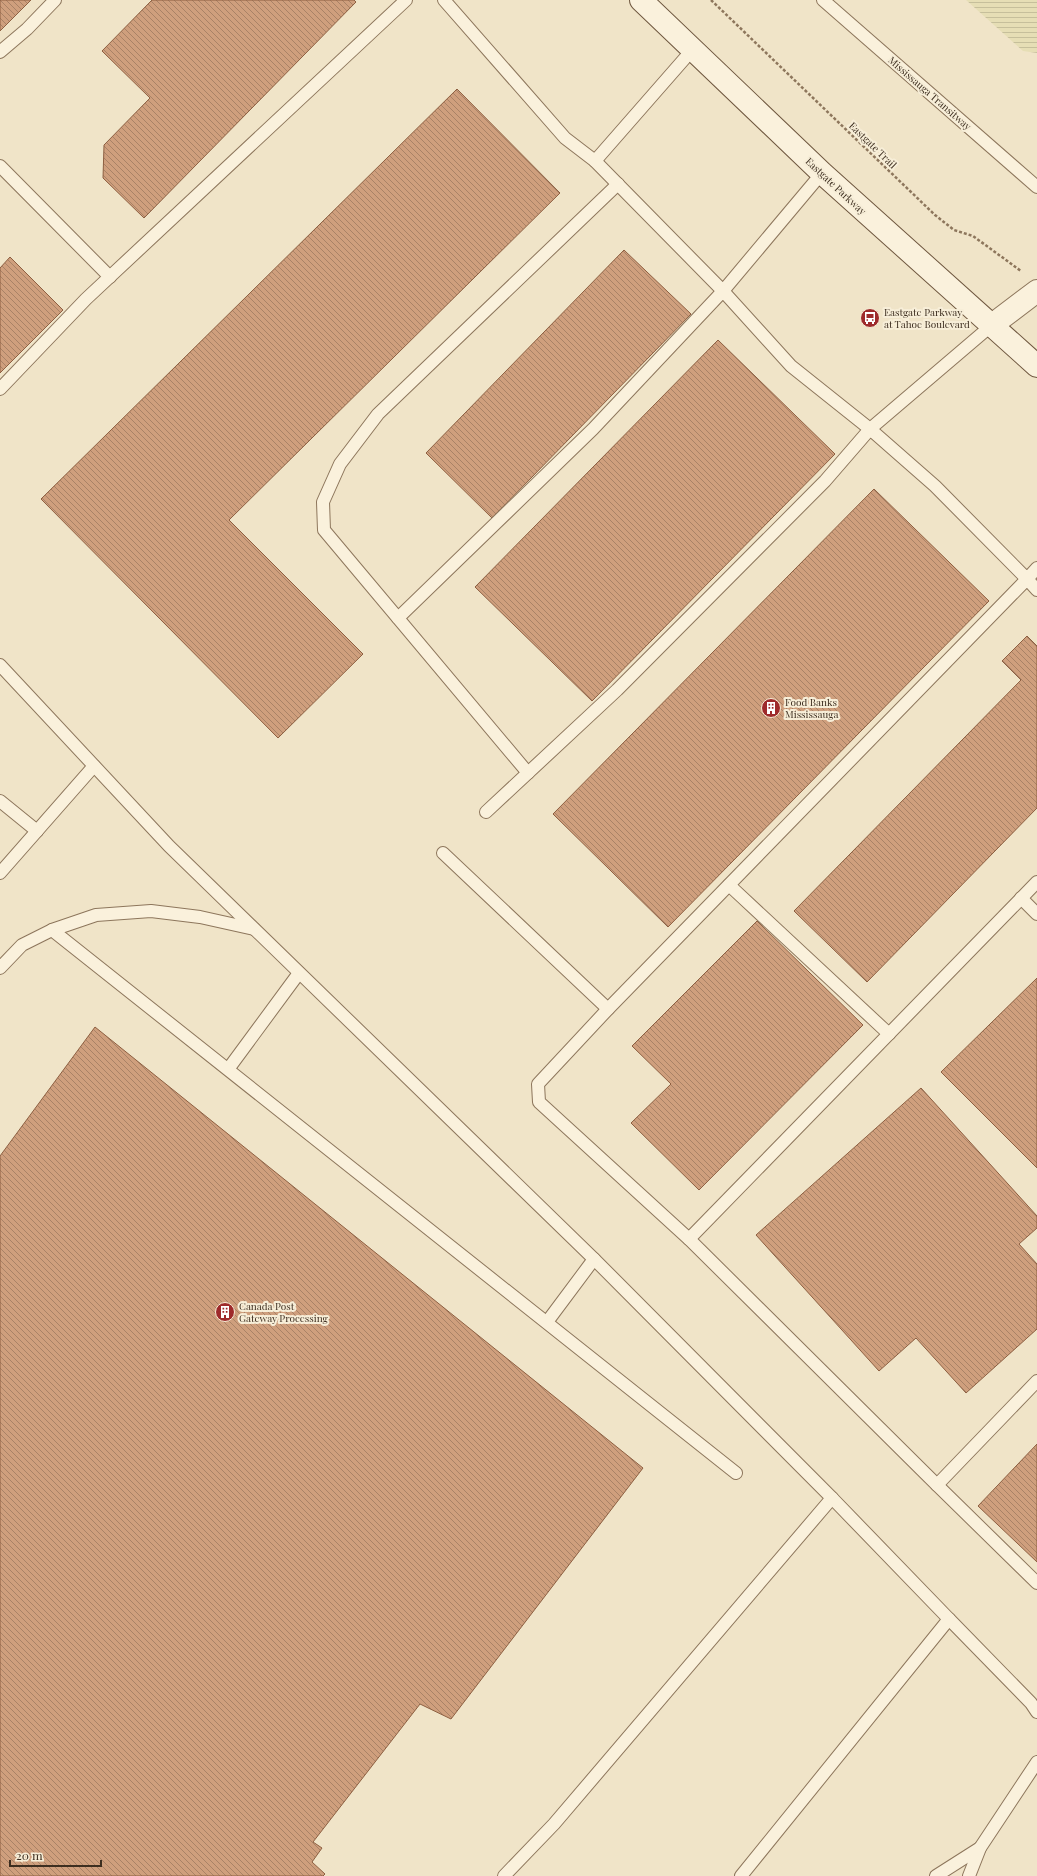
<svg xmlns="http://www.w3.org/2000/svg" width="1037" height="1876" font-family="'Playfair Display',serif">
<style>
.farmland{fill:url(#farmland-rules)}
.building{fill:url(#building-back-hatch);stroke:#8d5f41}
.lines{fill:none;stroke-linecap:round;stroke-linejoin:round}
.service-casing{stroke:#8d765c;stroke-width:14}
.minor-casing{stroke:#8d765c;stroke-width:24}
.secondary-casing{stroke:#6f573f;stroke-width:24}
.path{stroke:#8d765c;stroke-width:2.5;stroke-dasharray:3 2;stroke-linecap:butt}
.service{stroke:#faf1dc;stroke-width:12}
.minor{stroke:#faf1dc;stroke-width:22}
.secondary{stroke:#faf1dc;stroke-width:22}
.labels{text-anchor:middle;stroke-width:4;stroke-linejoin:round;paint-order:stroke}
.street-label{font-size:10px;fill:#3d2e20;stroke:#f7eed8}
.poi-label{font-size:10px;fill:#3d2e20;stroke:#f7eed8;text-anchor:start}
</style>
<defs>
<pattern id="farmland-rules" width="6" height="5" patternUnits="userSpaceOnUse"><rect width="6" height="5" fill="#e6deb5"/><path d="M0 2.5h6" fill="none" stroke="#c6bf9b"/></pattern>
<pattern id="building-back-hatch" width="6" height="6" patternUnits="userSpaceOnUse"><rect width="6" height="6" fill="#cf9f7d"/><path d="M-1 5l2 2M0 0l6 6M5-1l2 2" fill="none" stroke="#a98266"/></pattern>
</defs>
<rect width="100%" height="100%" fill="#f0e4c8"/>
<!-- farmland -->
<path class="farmland" d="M966 0H1037V53L1023 51Z"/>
<!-- building -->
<g class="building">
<path d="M0 0H31L0 31Z"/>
<path d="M152 0H354L356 2 144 218 103 178 104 145 150 98 102 51Z"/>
<path d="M457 89 560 193 229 520 363 654 278 738 41 499Z"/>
<path d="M624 250 691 314 492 518 426 453Z"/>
<path d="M10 257 63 310 0 373V268Z"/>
<path d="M718 340 835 454 592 701 475 587Z"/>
<path d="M874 489 989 601 668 927 553 814Z"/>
<path d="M1027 636 1037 646V808L867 982 794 911 1021 680 1002 661Z"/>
<path d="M757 921 863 1025 699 1190 631 1123 671 1084 632 1046Z"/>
<path d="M1037 978V1168L941 1072Z"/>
<path d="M95 1027 643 1468 451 1719 420 1704 313 1842 322 1848 312 1862 325 1874 323 1876H0V1156Z"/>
<path d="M921 1088 1037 1216V1228L1019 1244 1037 1264V1329L966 1393 916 1338 879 1371 756 1235Z"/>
<path d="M1037 1444V1562L978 1506Z"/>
</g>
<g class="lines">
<defs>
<g id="service">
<path d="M444 0 565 138 595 161 693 49"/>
<path d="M823 0 1037 187"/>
<path d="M0 52 27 29 55 0"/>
<path d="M595 161 723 291 822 173"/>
<path d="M0 166 110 277"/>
<path d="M0 389 86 299 406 0"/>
<path d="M1037 590 1027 579 608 1009 538 1084 539 1102 689 1239 1037 882"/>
<path d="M398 618 593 429 723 291 791 366 870 429 992 325"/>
<path d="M0 665 169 846 594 1259 832 1498 554 1824 504 1876"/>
<path d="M528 773 324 530 323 502 340 464 378 414 618 184"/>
<path d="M0 801 37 831"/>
<path d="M486 812 617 690 825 481 870 429 935 486 1027 579 1037 568"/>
<path d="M443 853 608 1009"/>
<path d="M0 873 94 766"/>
<path d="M729 885 889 1034"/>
<path d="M1021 898 1037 914"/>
<path d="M52 930 736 1473"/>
<path d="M0 968 22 945 52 930 96 915 151 911 200 917 254 929"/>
<path d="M229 1068 299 973"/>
<path d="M689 1239 937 1485 1037 1381"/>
<path d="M547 1322 594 1259"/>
<path d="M937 1485 1037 1583"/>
<path d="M949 1619 1031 1703 1037 1712"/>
<path d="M741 1876 949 1619 832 1498"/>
<path d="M936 1876 980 1848"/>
<path d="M969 1876 980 1848 1037 1762"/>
</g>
<path id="minor" d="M992 325 1037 291"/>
<path id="secondary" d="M641 0 822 173 1037 366"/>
</defs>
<!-- service casing -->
<use href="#service" class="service-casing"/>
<!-- minor casing -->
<use href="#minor" class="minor-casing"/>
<!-- secondary casing -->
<use href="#secondary" class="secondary-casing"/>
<!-- path -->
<path class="path" d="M711 0 935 215 954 230 973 236 1021 271"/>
<!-- service -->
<use href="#service" class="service"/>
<!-- minor -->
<use href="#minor" class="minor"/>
<!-- secondary -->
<use href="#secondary" class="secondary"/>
</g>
<!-- icons -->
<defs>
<symbol id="bus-disc" viewBox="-11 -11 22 22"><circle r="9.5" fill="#9e2a2b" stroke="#f7eed8"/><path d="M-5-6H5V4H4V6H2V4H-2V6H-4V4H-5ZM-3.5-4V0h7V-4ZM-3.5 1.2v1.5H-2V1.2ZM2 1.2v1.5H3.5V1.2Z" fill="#fff"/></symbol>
<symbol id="building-disc" viewBox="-11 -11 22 22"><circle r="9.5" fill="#9e2a2b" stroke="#f7eed8"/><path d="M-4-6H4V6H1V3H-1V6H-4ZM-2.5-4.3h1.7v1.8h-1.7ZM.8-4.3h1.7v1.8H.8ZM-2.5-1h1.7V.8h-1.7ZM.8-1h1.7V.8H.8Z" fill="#fff"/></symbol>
</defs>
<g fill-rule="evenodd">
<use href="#bus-disc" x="859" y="307" width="22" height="22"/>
<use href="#building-disc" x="760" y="697" width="22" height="22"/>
<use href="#building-disc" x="214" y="1301" width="22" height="22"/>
</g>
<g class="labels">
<!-- street labels -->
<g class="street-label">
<text transform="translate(930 93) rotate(41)" y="4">Mississauga Transitway</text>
<text transform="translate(873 145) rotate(44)" y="4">Eastgate Trail</text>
<text transform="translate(836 186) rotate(43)" y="4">Eastgate Parkway</text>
</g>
<!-- poi labels -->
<g class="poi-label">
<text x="884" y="316">Eastgate Parkway<tspan x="884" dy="12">at Tahoe Boulevard</tspan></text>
<text x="785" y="706">Food Banks<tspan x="785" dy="12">Mississauga</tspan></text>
<text x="239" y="1310">Canada Post<tspan x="239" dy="12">Gateway Processing</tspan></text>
</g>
</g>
<!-- scale -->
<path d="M10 1860v6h91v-6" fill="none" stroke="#3d2e20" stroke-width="2"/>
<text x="16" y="1860" font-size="12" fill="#3d2e20" stroke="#f7eed8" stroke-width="3" paint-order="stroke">20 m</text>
</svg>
